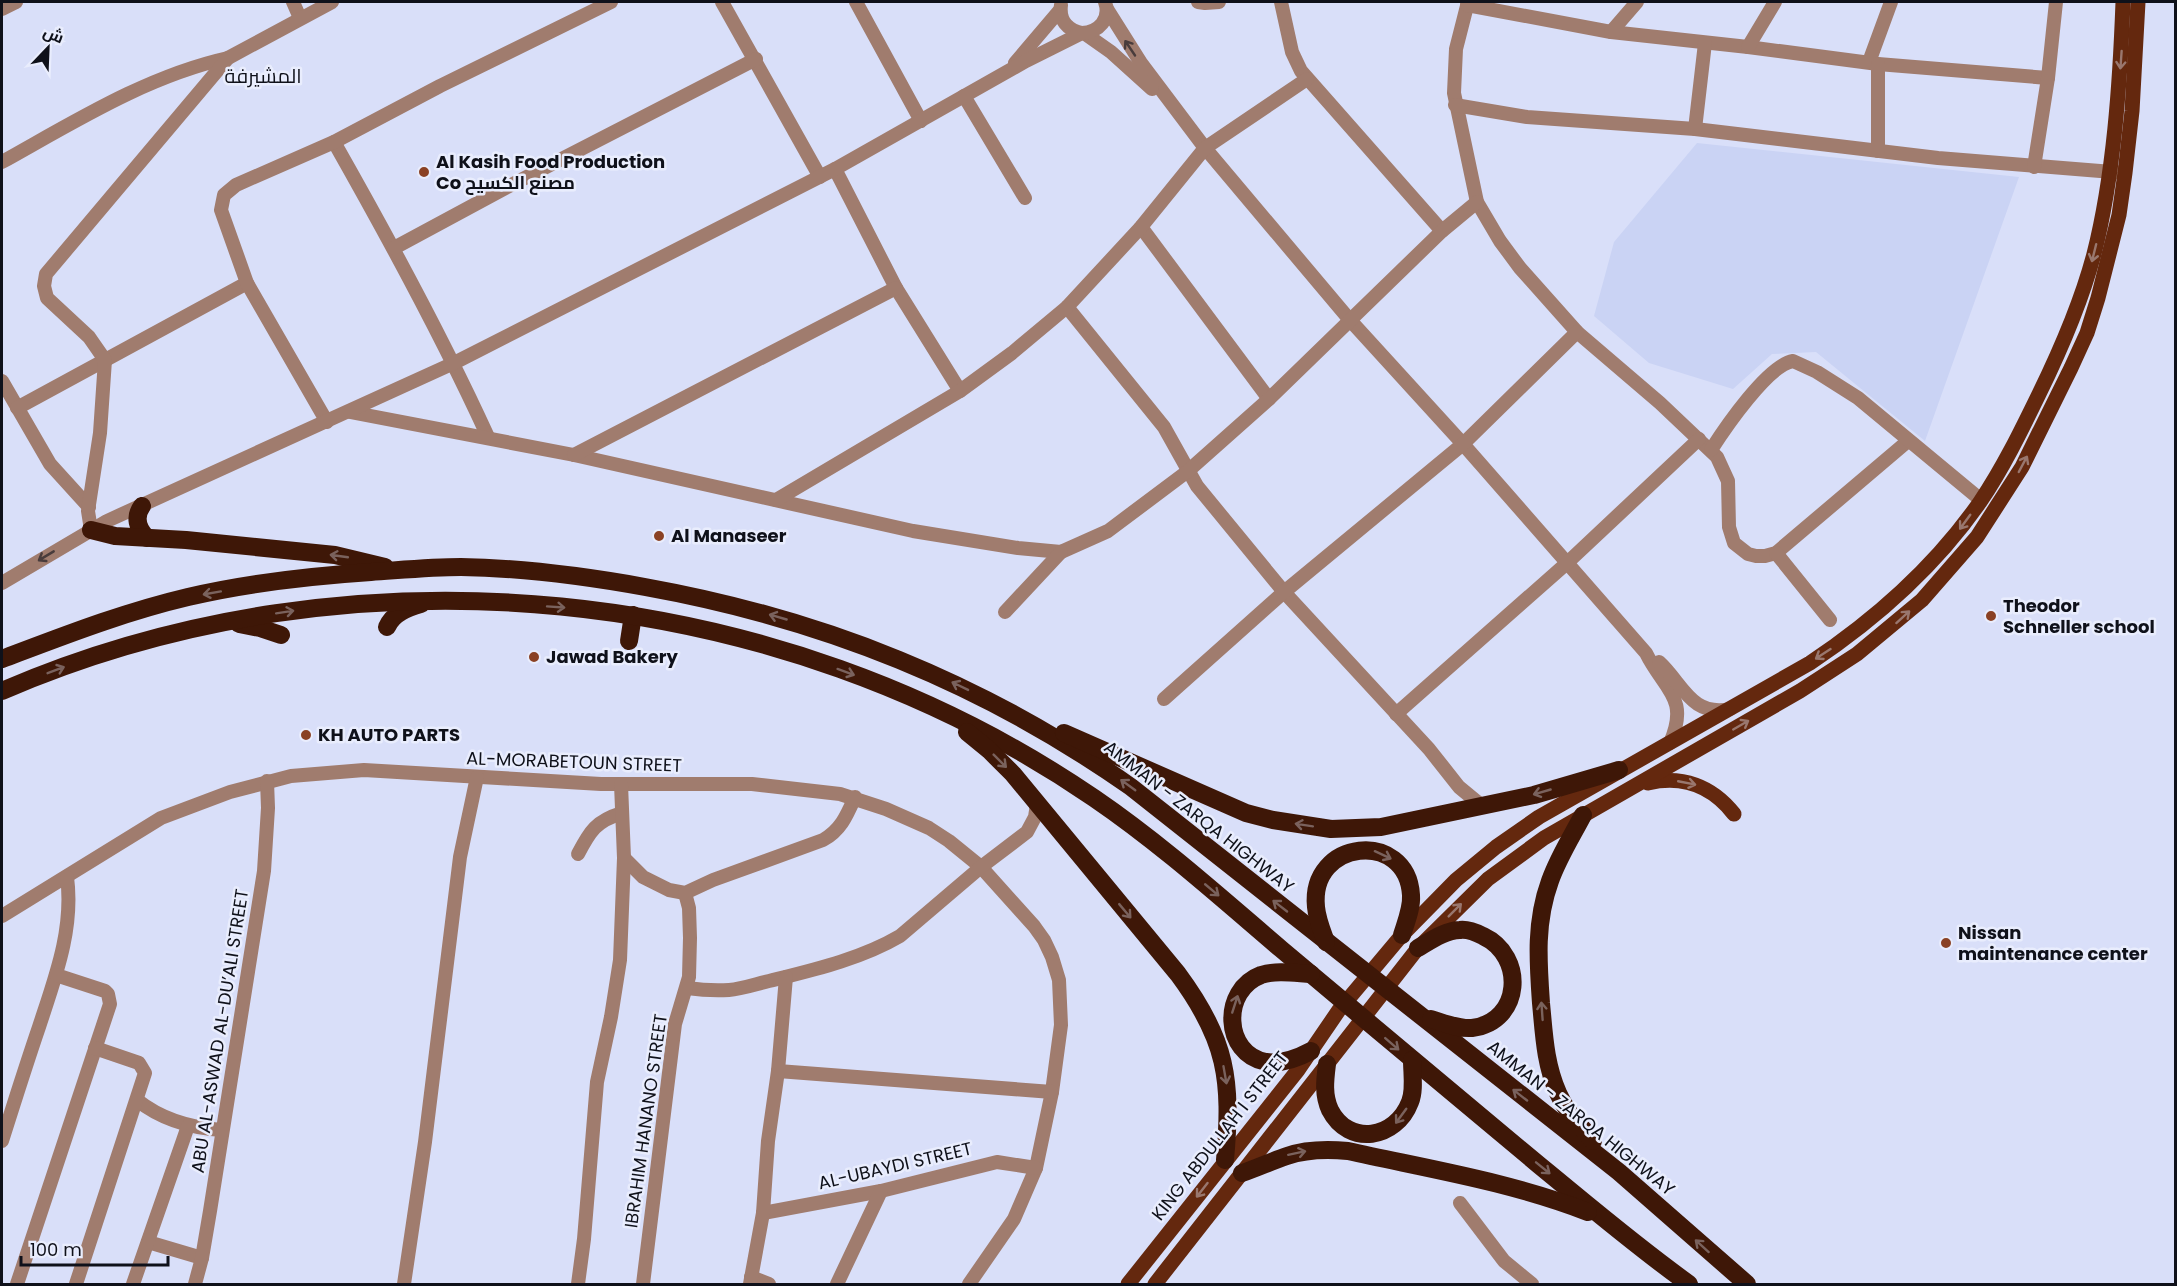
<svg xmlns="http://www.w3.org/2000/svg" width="2177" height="1286" font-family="Poppins,Cairo,sans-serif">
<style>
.built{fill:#cad3f4}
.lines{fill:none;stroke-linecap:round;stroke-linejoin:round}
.minor{stroke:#a07c6e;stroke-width:14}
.major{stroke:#64280e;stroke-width:15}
.highway{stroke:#3e1707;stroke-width:18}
.oneway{stroke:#493c3c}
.oneway2{stroke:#99776e}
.oneway3{stroke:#7a625d}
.poi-dot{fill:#8a4124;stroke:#e9edfd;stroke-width:2}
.labels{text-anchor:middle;stroke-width:5;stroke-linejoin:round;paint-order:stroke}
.poi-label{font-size:18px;font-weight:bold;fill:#0f111a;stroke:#e9edfd;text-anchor:start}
.street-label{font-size:18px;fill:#0f111a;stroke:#e9edfd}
.neighbourhood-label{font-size:20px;fill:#0f111a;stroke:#e9edfd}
</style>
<rect width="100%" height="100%" fill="#d9dff9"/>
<!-- built -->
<path class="built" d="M1697 143 2019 177 1925 441 1816 352 1772 354 1733 389 1649 363 1594 316 1614 242Z"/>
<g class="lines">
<!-- minor -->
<g class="minor">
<path d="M293 2 300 18"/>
<path d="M722 2 820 177"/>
<path d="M856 2 921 121"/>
<path d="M1198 2 1205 3 1219 2"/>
<path d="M1281 2 1292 52 1301 71 1442 231"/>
<path d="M1468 2 1456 49 1454 93 1477 202 1500 241 1520 268 1577 332 1660 403 1717 457 1728 481 1729 527 1734 543 1748 554 1756 556H1765L1776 553 1908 441"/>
<path d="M1061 5C1059 20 1067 30 1082 33"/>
<path d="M1467 5 1611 32 1748 47 1878 64 2048 78"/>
<path d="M2 9 16 2"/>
<path d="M1107 9 1141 63 1205 148 1349 319 1463 444 1646 653C1664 690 1690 697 1670 743"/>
<path d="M1611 32 1637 2"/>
<path d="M1084 33 1111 52 1152 89"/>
<path d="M1748 47 1775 2"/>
<path d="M1869 62 1891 2"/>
<path d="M1015 63 1060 10"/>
<path d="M964 96 1025 198"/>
<path d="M1455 105 1527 117 1695 129 1938 158 2125 173"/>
<path d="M1695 129 1705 43"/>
<path d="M334 142C389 239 442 336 488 437"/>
<path d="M1878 151V64"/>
<path d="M2 162C74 122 147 76 228 58"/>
<path d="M2034 167 2048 78 2056 2"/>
<path d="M835 169 896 288 960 391"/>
<path d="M1141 227 1269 399"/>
<path d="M394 248 511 185 756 59"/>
<path d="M1067 307 1164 427 1197 486 1284 592 1429 749 1459 787 1482 806"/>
<path d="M2 381 50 464 89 507"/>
<path d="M17 408 247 283"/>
<path d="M350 412 574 455 913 531 1018 548 1061 552 1108 531 1188 471 1269 399 1442 231 1477 202"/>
<path d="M327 422 247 283 221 210 224 195 236 185 334 142 440 86 611 2"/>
<path d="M1711 450C1725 428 1768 365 1793 361L1817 372 1858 398 1981 500"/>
<path d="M574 455 896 288"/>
<path d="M776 500 960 391 1012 353 1067 307 1141 227 1205 148 1307 79"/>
<path d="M91 530 88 511 100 433 105 360 89 337 47 298 44 286 46 274 228 58 332 2"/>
<path d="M1776 553 1830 620"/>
<path d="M2 583 107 521 454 363 835 169 1026 61 1082 33C1099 32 1111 19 1105 2"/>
<path d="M1005 612 1061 552"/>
<path d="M1659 662C1683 684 1691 717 1730 709"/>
<path d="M1164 699 1284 592 1463 444 1577 332"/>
<path d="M1396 714 1567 563 1699 439"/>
<path d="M578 854C590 831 596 821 622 813"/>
<path d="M624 858 643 877 669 890 685 893 713 880 823 840C841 830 847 815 855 797"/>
<path d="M2 916 161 818 230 792 291 776 364 770 601 784H752L840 794 886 809 929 828 949 841 981 867 1034 926 1044 940 1052 957 1059 980 1061 1025 1052 1092 1036 1168 1014 1219 969 1284"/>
<path d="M687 988C701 990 714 991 729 990 742 989 756 984 769 981 813 970 861 959 900 936L981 867 1027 832 1035 817 1037 804"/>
<path d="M778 1071 1052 1092"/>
<path d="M137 1100C162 1120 191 1128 222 1130"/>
<path d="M2 1141C14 1103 26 1065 39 1027 55 978 74 929 67 877"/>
<path d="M1460 1203 1504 1261 1532 1284"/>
<path d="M763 1213 881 1191 997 1162 1036 1168"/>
<path d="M148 1242 202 1258"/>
<path d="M751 1277 769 1284"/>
<path d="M17 1284 110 1004 108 994 105 991 56 975"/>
<path d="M76 1284 145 1073 139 1063 95 1048"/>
<path d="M133 1284 188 1126"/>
<path d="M195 1284 202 1258 210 1211 264 871 268 808 267 781"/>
<path d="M404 1284 425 1142 460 857 477 777"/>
<path d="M578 1284 584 1239 597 1082 611 1017 620 960 624 858 621 784"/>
<path d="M643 1284 675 1024 689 977 690 938 689 908 685 893"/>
<path d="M750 1284 763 1213 768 1141 778 1071 786 977"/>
<path d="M837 1284 881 1191"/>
</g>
<!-- major -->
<g class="major">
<path d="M1648 783C1682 775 1712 786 1734 814"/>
<path d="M1128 1284 1298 1070 1339 1010 1402 935 1456 880 1496 847 1539 817 1810 663C1876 619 1934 568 1980 502 2003 468 2021 431 2039 394 2061 349 2081 303 2094 254 2114 175 2120 83 2123 2"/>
<path d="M1155 1284 1418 948 1488 879 1544 838 1800 691 1857 654 1922 600 1977 537 2022 467 2071 368 2087 333 2098 298 2119 215 2125 173 2132 111 2138 2"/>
</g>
<!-- highway -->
<g class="highway">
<path d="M142 506C134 517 137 528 147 538"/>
<path d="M91 530 115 536 186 540 335 555 385 567"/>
<path d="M239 624 260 628 281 635"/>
<path d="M387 627C393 613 408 608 421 604"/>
<path d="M629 641 633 615"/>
<path d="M2 659C63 636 124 612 188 597 248 583 310 576 371 572 401 570 431 567 461 567 523 568 584 576 645 587 823 619 983 683 1131 787L1619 1172 1747 1284"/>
<path d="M2 691C353 539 778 582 1094 798 1160 843 1220 897 1281 949 1367 1021 1452 1093 1539 1165 1588 1205 1637 1247 1689 1284"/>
<path d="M967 732 989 750 1013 774 1178 974C1227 1040 1232 1080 1225 1160"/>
<path d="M1064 733 1246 813 1273 820 1331 829 1381 827 1534 795 1619 770"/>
<path d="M1583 815C1572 836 1558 858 1550 881 1535 922 1538 961 1541 1003 1544 1034 1545 1064 1558 1093 1566 1112 1580 1125 1593 1141"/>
<path d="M1326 942C1322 931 1317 919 1316 907 1309 839 1407 829 1411 895 1412 908 1406 922 1402 935"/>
<path d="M1418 948C1430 941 1446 930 1460 930 1468 929 1477 933 1483 936 1526 956 1522 1022 1472 1028 1458 1029 1444 1023 1431 1019"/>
<path d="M1311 1051C1298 1058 1281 1064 1266 1062 1223 1054 1221 990 1261 975 1277 970 1294 973 1311 974"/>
<path d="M1327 1064C1325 1080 1323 1095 1330 1110 1349 1147 1396 1139 1410 1102 1415 1090 1412 1074 1412 1060"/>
<path d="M1242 1173C1257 1168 1272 1161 1287 1156 1307 1149 1327 1149 1348 1151 1429 1169 1511 1182 1588 1212"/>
</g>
</g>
<!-- one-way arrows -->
<defs><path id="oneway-shaft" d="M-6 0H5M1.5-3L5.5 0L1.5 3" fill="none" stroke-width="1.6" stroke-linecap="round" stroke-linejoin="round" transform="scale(1.5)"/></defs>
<g class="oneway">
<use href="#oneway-shaft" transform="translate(1130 48) rotate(-124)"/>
<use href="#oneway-shaft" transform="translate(46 556) rotate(149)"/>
</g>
<g class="oneway2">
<use href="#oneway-shaft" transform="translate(2121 60) rotate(94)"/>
<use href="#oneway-shaft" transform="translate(2094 253) rotate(104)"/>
<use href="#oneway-shaft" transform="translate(2023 464) rotate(-62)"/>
<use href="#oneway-shaft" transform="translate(1965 522) rotate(126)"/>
<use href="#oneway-shaft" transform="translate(1903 617) rotate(-42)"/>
<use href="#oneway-shaft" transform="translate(1823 654) rotate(147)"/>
<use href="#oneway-shaft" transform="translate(1741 725) rotate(-30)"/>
<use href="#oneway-shaft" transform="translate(1687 783) rotate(11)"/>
<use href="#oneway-shaft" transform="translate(1455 910) rotate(-45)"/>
<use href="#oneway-shaft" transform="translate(1202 1190) rotate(128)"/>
</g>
<g class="oneway3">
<use href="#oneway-shaft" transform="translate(339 556) rotate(-172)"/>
<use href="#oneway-shaft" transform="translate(212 593) rotate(170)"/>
<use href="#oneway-shaft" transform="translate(556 607) rotate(4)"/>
<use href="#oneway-shaft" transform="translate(285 612) rotate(-9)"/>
<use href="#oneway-shaft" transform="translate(778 617) rotate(-164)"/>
<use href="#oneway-shaft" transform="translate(56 670) rotate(-21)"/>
<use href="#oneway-shaft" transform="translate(846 672) rotate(20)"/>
<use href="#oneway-shaft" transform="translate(960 686) rotate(-154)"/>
<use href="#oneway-shaft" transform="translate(1000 761) rotate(45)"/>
<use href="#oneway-shaft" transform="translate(1128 785) rotate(-144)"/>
<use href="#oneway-shaft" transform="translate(1542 792) rotate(164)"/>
<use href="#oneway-shaft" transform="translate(1304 825) rotate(-171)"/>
<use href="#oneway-shaft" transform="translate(1383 855) rotate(25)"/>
<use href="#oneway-shaft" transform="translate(1212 890) rotate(40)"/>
<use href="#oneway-shaft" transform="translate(1280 906) rotate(-142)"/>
<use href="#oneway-shaft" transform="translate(1125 911) rotate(50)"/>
<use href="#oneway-shaft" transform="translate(1235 1004) rotate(-72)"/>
<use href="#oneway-shaft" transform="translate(1542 1011) rotate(-94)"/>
<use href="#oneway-shaft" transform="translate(1392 1044) rotate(41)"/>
<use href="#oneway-shaft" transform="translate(1225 1075) rotate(80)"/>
<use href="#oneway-shaft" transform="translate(1520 1095) rotate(-142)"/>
<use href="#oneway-shaft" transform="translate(1401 1116) rotate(126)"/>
<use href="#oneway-shaft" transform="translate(1297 1153) rotate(-12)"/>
<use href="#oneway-shaft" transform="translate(1543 1168) rotate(39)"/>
<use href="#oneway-shaft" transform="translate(1702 1246) rotate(-138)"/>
</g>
<!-- markers -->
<g class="poi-dot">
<circle cx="424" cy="172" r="6"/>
<circle cx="659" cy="536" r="6"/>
<circle cx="1991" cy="616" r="6"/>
<circle cx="534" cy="657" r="6"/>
<circle cx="306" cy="735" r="6"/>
<circle cx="1946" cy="943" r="6"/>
</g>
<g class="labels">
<!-- poi labels -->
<g class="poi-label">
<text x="436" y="168">Al Kasih Food Production<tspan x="436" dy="21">Co مصنع الكسيح</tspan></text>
<text x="671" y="542">Al Manaseer</text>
<text x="2003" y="612">Theodor<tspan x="2003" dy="21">Schneller school</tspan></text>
<text x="546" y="663">Jawad Bakery</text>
<text x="318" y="741">KH AUTO PARTS</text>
<text x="1958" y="939">Nissan<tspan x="1958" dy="21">maintenance center</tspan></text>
</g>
<!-- street labels -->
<g class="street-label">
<text transform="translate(574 762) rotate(2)" y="6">AL-MORABETOUN STREET</text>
<text transform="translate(1199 817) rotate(38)" y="6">AMMAN - ZARQA HIGHWAY</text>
<text transform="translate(220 1031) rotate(-81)" y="6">ABU AL-ASWAD AL-DU’ALI STREET</text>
<text transform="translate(1581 1118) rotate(39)" y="6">AMMAN - ZARQA HIGHWAY</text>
<text transform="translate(646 1121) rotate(-82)" y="6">IBRAHIM HANANO STREET</text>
<text transform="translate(1220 1136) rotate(-52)" y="6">KING ABDULLAH I STREET</text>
<text transform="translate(895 1166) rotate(-13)" y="6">AL-UBAYDI STREET</text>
</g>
<!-- neighbourhood labels -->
<g class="neighbourhood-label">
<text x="263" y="83">المشيرفة</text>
</g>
</g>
<!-- border -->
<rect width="2177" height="1286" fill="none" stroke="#0f111a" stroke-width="6"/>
<!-- north arrow -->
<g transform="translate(48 48) rotate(23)" stroke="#e9edfd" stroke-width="4.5" paint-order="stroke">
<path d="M0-4.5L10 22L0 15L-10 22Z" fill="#0f111a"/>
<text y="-9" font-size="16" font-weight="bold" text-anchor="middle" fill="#0f111a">ش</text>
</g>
<!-- scale -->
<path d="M21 1256v9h147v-9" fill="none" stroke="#0f111a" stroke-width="3"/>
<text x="30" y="1256" font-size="18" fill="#0f111a" stroke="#e9edfd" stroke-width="4.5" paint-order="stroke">100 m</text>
</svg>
